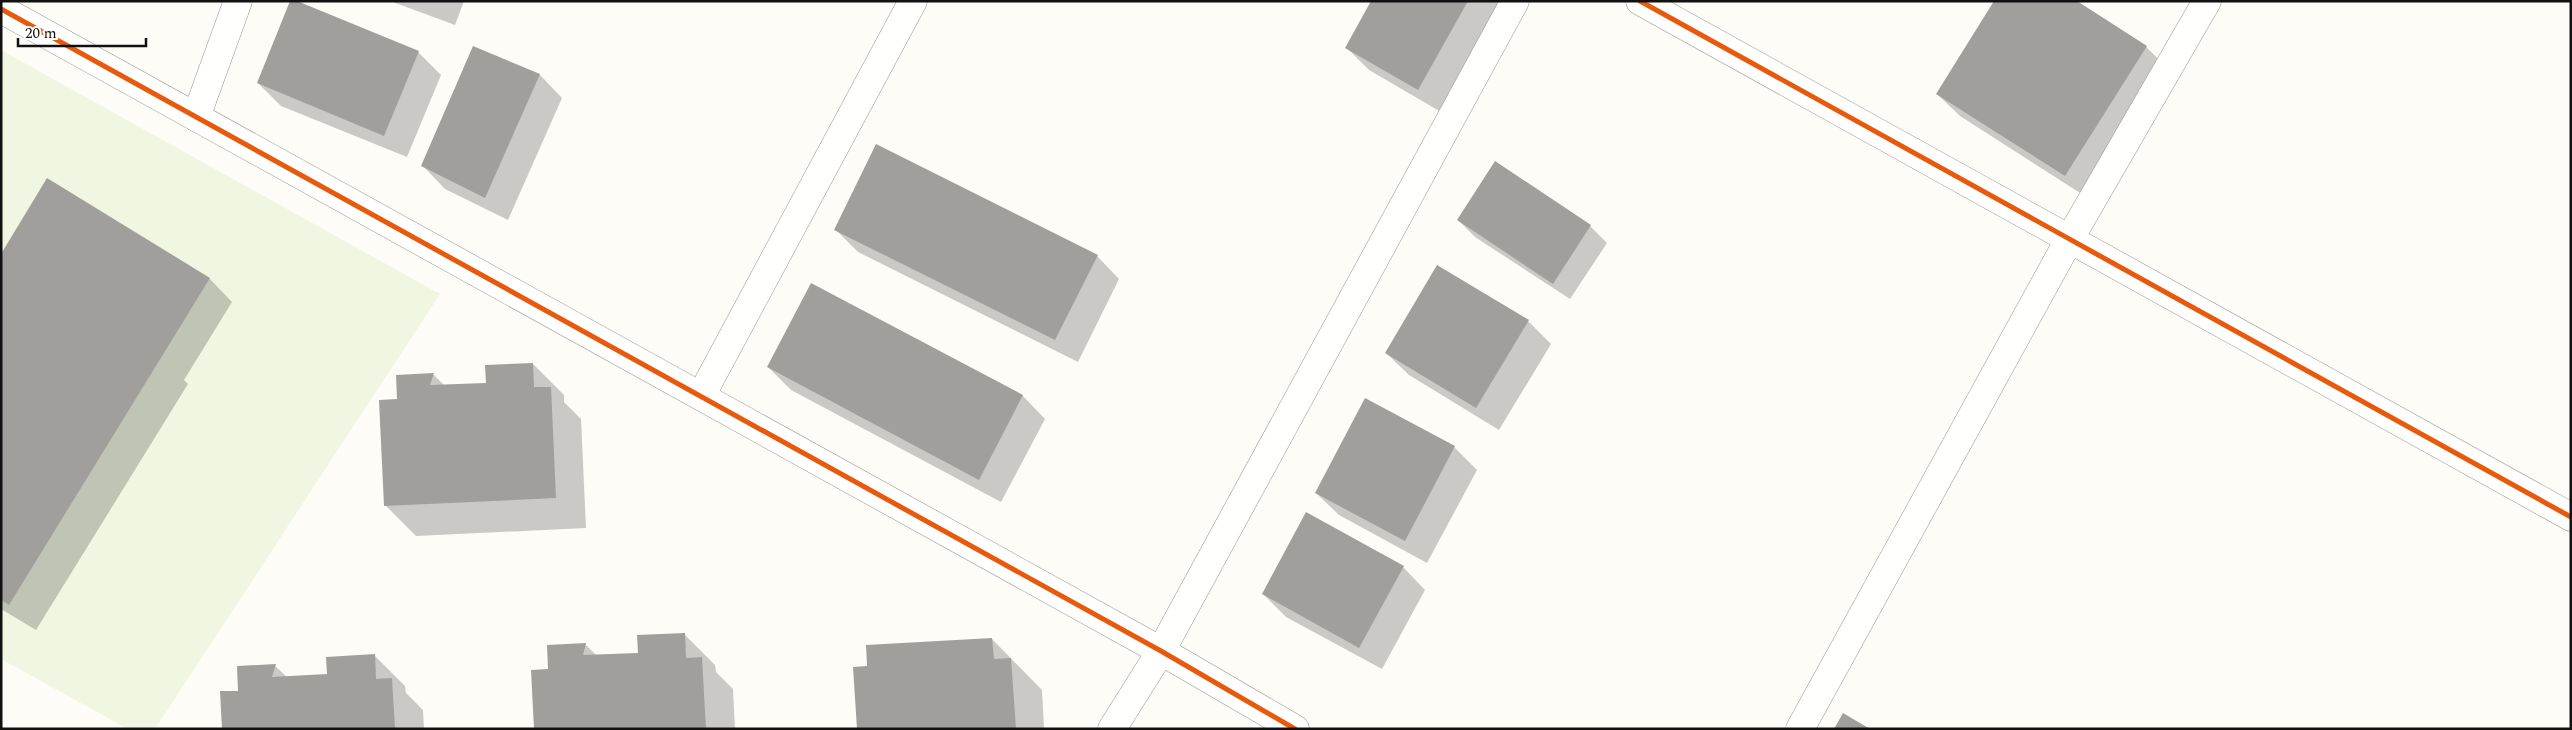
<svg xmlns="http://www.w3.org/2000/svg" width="2572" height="730" font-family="Spectral,serif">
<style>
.pitch{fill:#f0f6e1}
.shadow{fill:#0003}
.building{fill:#a19f9c}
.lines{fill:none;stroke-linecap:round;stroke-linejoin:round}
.minor-casing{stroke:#979795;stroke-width:29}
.minor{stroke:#fffffe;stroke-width:28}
.cycleway-casing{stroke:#fff;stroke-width:8}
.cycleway{stroke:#e8590c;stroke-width:5}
</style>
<rect width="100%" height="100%" fill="#fdfcf7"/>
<!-- pitch -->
<path class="pitch" d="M1 50 440 294 155 729H128L1 659Z"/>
<!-- shadow -->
<g class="shadow">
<path d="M390 1H464L455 25Z"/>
<path d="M1373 1H1503L1441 112 1369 70 1347 48Z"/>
<path d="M474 47 540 75 562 98 508 220 445 189 423 166Z"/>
<path d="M2146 47 2169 69 2088 198 1960 116 1937 94Z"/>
<path d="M418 52 441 75 407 157 281 106 258 83Z"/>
<path d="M1496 163 1590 226 1607 243 1570 299 1475 237 1458 220Z"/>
<path d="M48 180 210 279 232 302 184 380 188 384 36 630 1 609V256Z"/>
<path d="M836 230 1097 256 1119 279 1078 362 858 252Z"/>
<path d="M812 285 1023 396 1045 419 1001 502 791 390 768 367Z"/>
<path d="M1528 321 1551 344 1499 430 1409 375 1386 353Z"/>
<path d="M533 364 564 395V402L581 419 586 528 416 536 385 505 398 401 397 376 434 375 445 386 487 384Z"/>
<path d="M1454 447 1477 470 1427 563 1339 515 1316 493Z"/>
<path d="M1403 567 1425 590 1382 669 1286 617 1263 594Z"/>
<path d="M684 634 715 665 716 672 733 689 735 729H535L550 670 585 644 597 656 639 654Z"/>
<path d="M992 639 1042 690 1044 729H858L869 668Z"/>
<path d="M374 655 405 686 406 693 423 710 424 729H223L240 692 275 666 287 677 329 675Z"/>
</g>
<!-- building -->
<g class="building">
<path d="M290 1H297L419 51 384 136 257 83Z"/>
<path d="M1371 1H1468L1418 90 1345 48Z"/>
<path d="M1994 1H2077L2147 46 2065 176 1936 94Z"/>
<path d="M473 46 540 74 485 198 421 166Z"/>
<path d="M876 144 1098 255 1055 340 834 230Z"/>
<path d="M1495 161 1591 225 1553 284 1457 220Z"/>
<path d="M47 178 210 278 9 605 1 600V254Z"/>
<path d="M1437 265 1529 320 1476 408 1385 353Z"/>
<path d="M811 283 1023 395 979 480 767 367Z"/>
<path d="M533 363 534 387H551L556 498 384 506 379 400 397 399 396 375 434 373 430 385 486 383 485 365Z"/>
<path d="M1365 398 1455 446 1405 541 1315 493Z"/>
<path d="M1306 512 1404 566 1359 648 1262 594Z"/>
<path d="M685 633 686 658 702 657 706 729H534L531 670 548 669 547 645 586 643 583 655 638 653 637 635Z"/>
<path d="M992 638 994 659 1011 658 1016 729H857L853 667 867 666 866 645Z"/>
<path d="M375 654 376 679 392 678 395 729H222L220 691H238L237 666 276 664 272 677 327 674 326 657Z"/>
<path d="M1843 713 1870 729H1834Z"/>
</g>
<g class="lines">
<defs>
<g id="minor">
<path d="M1640 1 2571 517"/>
<path d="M1 9 1161 651 1295 729"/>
<path d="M196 117 238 1"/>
<path d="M701 396 913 1"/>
<path d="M1112 729 1161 651 1515 1"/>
<path d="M1800 729 2069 240 2207 1"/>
</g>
</defs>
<!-- minor casing -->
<use href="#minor" class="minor-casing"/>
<!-- minor -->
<use href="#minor" class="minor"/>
<defs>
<g id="cycleway">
<path d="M1640 1 2571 517"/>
<path d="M1 9 1161 651 1295 729"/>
</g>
</defs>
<!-- cycleway casing -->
<use href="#cycleway" class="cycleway-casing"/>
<!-- cycleway -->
<use href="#cycleway" class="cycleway"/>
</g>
<!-- border -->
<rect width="2572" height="730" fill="none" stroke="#111111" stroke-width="5"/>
<!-- scale -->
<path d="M18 38v8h128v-8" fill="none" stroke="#111111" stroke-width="2.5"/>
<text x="25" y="38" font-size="15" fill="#111111" stroke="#ffffff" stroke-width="4" paint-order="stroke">20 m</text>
</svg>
